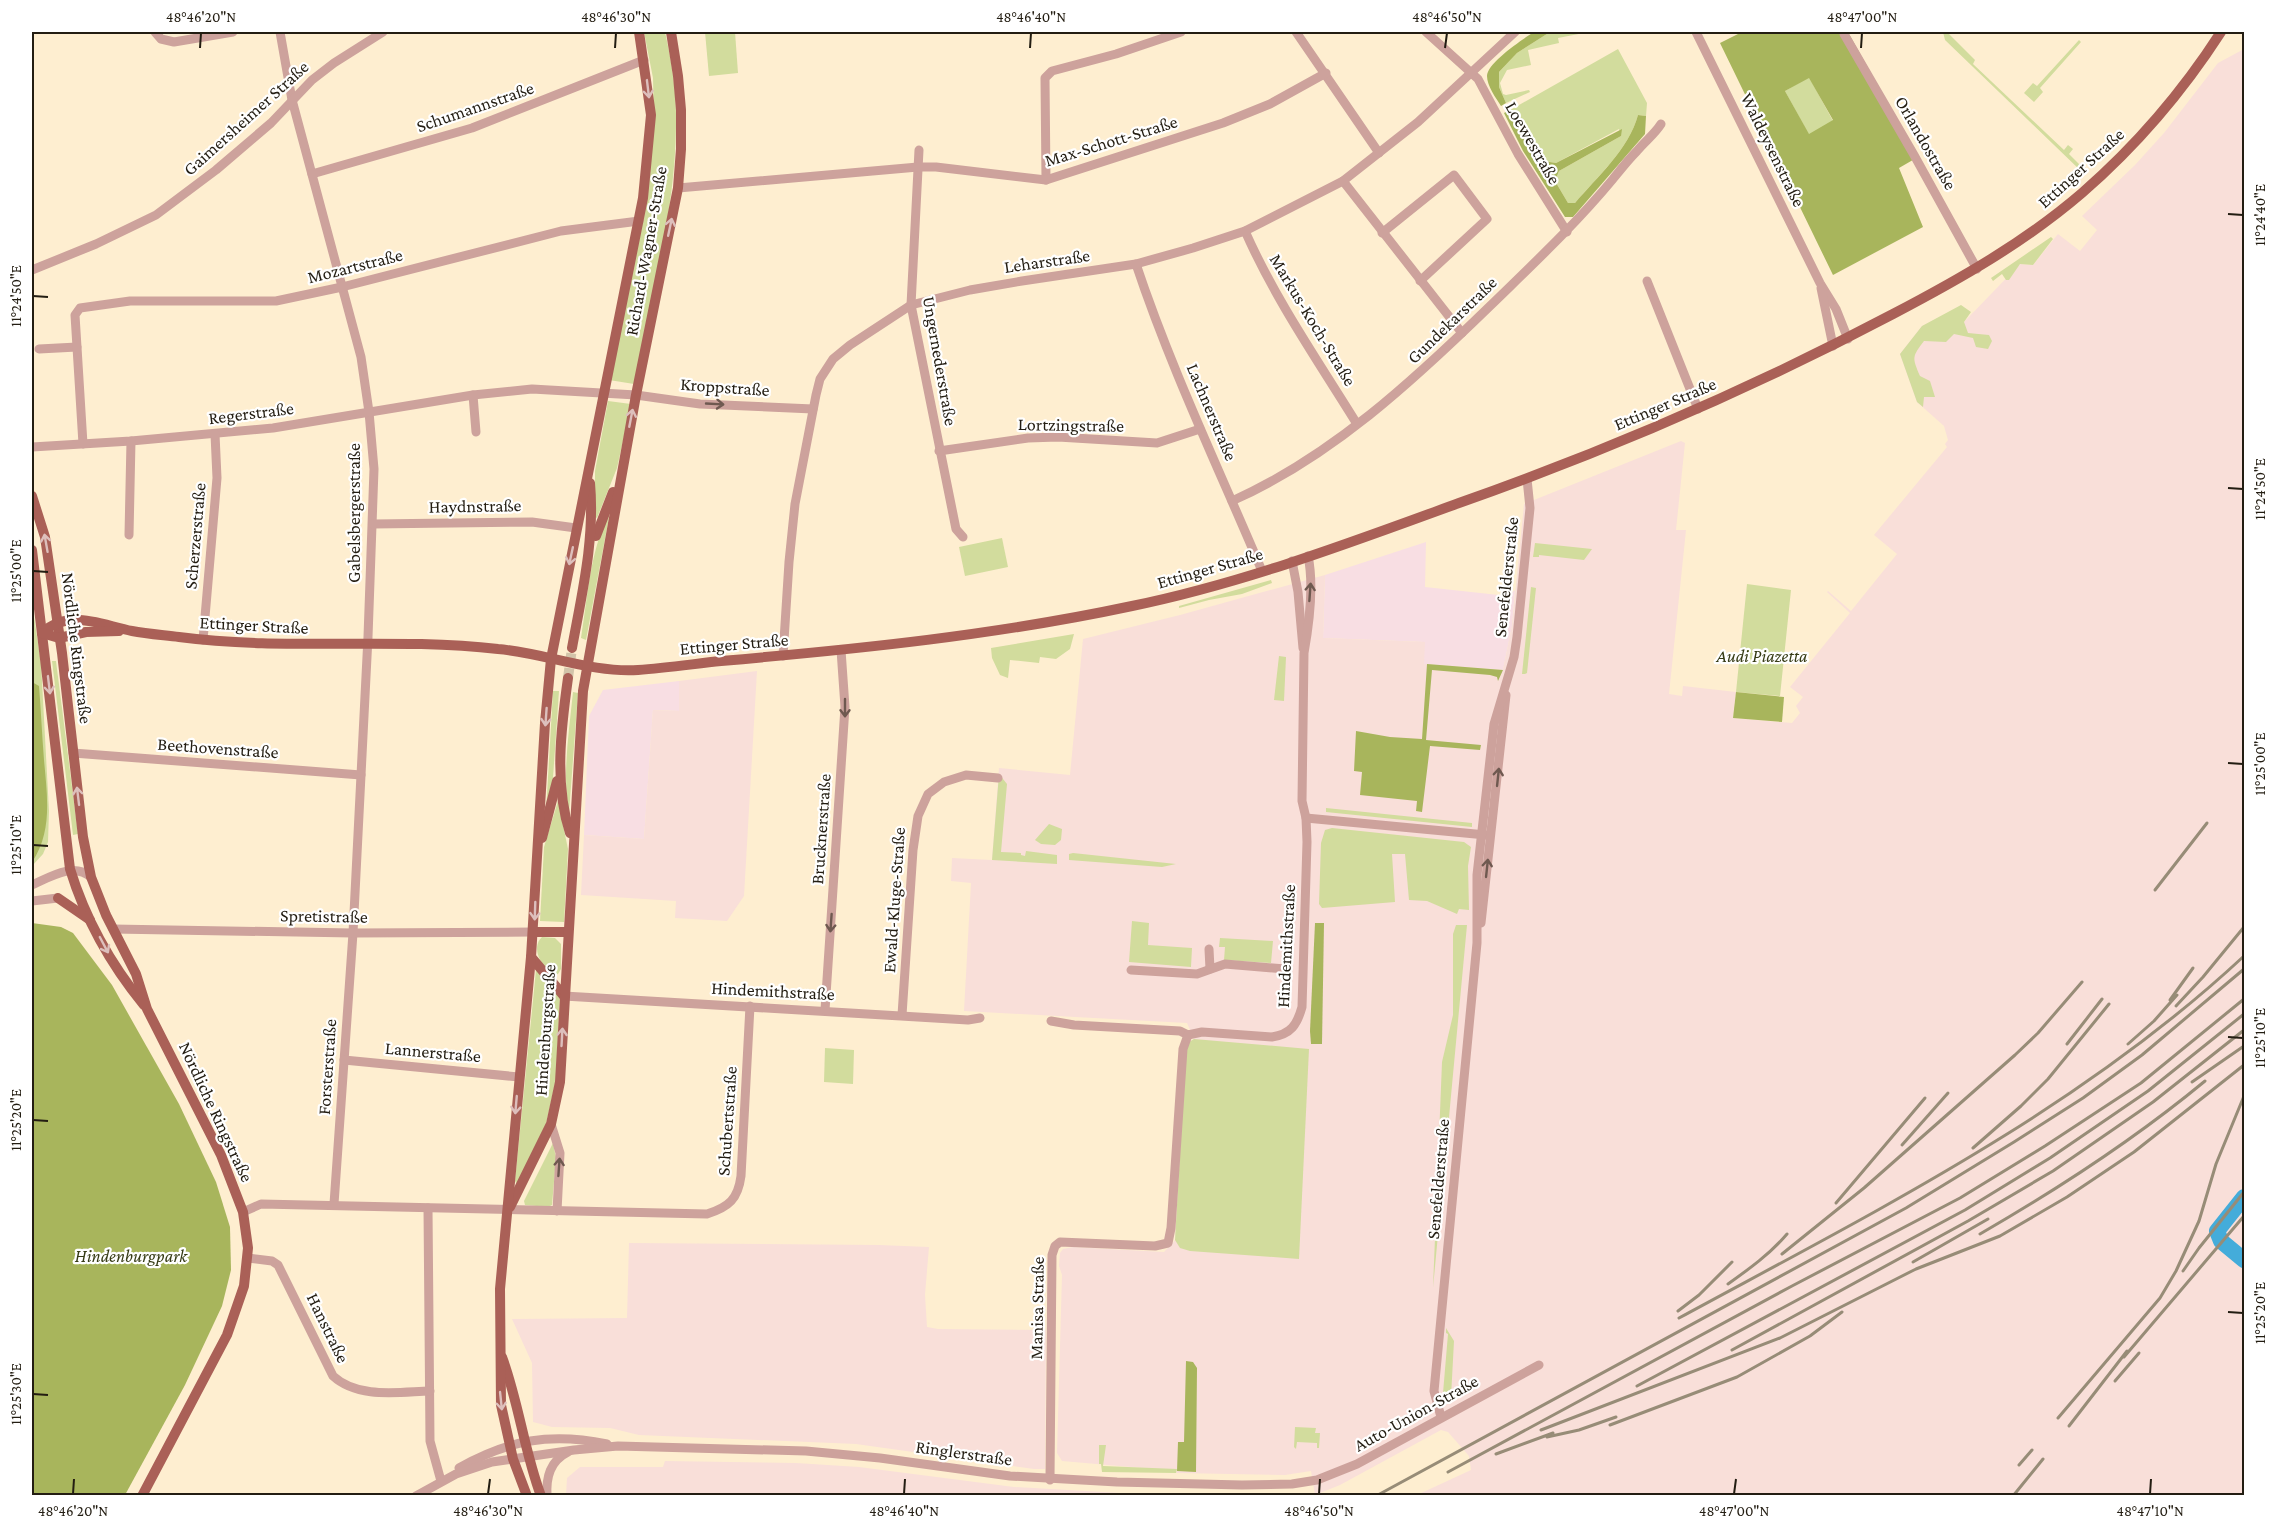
<svg xmlns="http://www.w3.org/2000/svg" width="2276" height="1527" font-family="'Crimson Pro',serif">
<style>
.commercial{fill:#f8dee3}
.industrial{fill:#f9dfd9}
.green{fill:#d2dc9d}
.forest{fill:#a8b55c;fill-rule:evenodd}
.lines{fill:none;stroke-linecap:round;stroke-linejoin:round}
.river{stroke:#44acda;stroke-width:16}
.major-tunnel{stroke:#d2c4aa;stroke-width:10;stroke-dasharray:10 5;stroke-linecap:butt}
.minor{stroke:#cda29c;stroke-width:9}
.major{stroke:#aa6057;stroke-width:10}
.rail{stroke:#978c77;stroke-width:3}
.oneway{stroke:#ddbfbc}
.oneway2{stroke:#6f5950}
.ticks{fill:none;stroke:#231d12;stroke-width:2}
.labels{text-anchor:middle;stroke-width:4.5;stroke-linejoin:round;paint-order:stroke}
.street-label{font-size:18px;fill:#231d12;stroke:#fff}
.park-label{font-size:18px;font-style:italic;fill:#353a14;stroke:#fff}
.neatline{fill:none;stroke:#231d12;stroke-width:2}
.ticks-label{font-size:15px;text-anchor:middle;fill:#231d12}
</style>
<rect width="100%" height="100%" fill="#feeed0"/>
<!-- commercial -->
<g class="commercial">
<path d="M1426 542 1425 587 1508 596 1515 590 1512 626 1503 670 1424 664V642L1323 638 1325 575Z"/>
<path d="M679 681V711L653 710 644 839 584 835 589 716 603 690Z"/>
</g>
<!-- industrial -->
<g class="industrial">
<path d="M2244 49V1495H1417L1471 1470 1469 1456 1448 1432 1441 1430 1340 1485 1315 1495 1311 1471 1285 1475 1176 1473 1177 1471 1062 1461 1057 1453 1062 1275 1059 1266 1060 1253 1063 1249 1073 1247 1164 1252 1175 1240 1186 1047 1189 1042 1194 1039 1187 1023 964 1011 971 883 951 881 952 858 992 860 999 768 1070 775 1083 639 1180 615 1325 575 1323 638 1425 642 1424 664 1503 670 1512 626 1524 504 1681 441 1685 443 1676 530H1686L1669 694 1682 696 1683 686 1736 692 1733 718 1792 723 1800 713 1796 706 1803 697 1790 687 1850 613 1827 592 1828 591 1851 611 1897 554 1874 535 1947 447 1945 444 1948 440 1944 426 1917 402 1900 354 1922 326 1942 316 1964 322 2020 264 2033 265 2058 234 2080 251 2097 230 2082 216 2135 165 2164 133 2218 63Z"/>
<path d="M757 671 744 896 727 921 675 918 676 901 581 895 584 835 644 839 653 710 679 711V681Z"/>
<path d="M629 1243 879 1245 929 1247 925 1295 927 1327 938 1329 1046 1330 1045 1469H1034L856 1444 639 1435 610 1428 552 1427 533 1422 532 1363 512 1319 627 1318Z"/>
<path d="M665 1461 796 1463 859 1467 1014 1487 1120 1493 1121 1495H566L567 1478 580 1467H663Z"/>
</g>
<!-- green -->
<g class="green">
<path d="M644 32H665C672 63 677 95 676 127 675 213 651 300 634 384L609 380 654 124 653 78Z"/>
<path d="M705 32H735L738 73 709 76Z"/>
<path d="M1550 32H1589L1558 38 1559 43 1528 50 1531 65 1507 70 1500 83 1503 94 1506 95 1529 90 1530 92 1506 103 1499 87V72L1517 53Z"/>
<path d="M1943 32H1947L1975 60 1973 64 2064 150 2068 145 2073 149 2069 154 2081 166 2082 172 1945 40Z"/>
<path d="M2079 40 2081 42 2040 88 2043 92 2034 102 2024 93 2033 83 2037 86Z"/>
<path d="M1618 49 1647 103 1646 116 1638 115C1629 149 1597 177 1574 204L1568 203 1555 181 1559 171 1621 136 1619 129 1556 163 1542 161 1512 109Z"/>
<path d="M1809 77 1833 121 1809 135 1785 91Z"/>
<path d="M2051 237 2053 239 2033 265 2020 264 2009 280H2006L2002 274 1993 281 1991 278Z"/>
<path d="M1961 305 1971 312 1964 322 1968 333 1989 335 1992 341 1988 349 1976 347 1973 338 1954 334 1946 342 1924 341C1912 357 1912 357 1920 376L1930 381 1935 397H1924L1923 407 1917 402 1900 354 1922 326Z"/>
<path d="M608 401 631 404 617 468 597 518 595 517V471Z"/>
<path d="M610 512 586 640 581 638C588 596 590 549 610 512Z"/>
<path d="M1002 538 1008 567 965 576 959 547Z"/>
<path d="M1535 543 1592 549 1584 560 1539 555V557H1533Z"/>
<path d="M1271 580 1272 583 1242 594 1209 600 1179 608V606Z"/>
<path d="M1747 584 1791 590 1780 696 1736 692Z"/>
<path d="M1531 587 1536 588 1527 673 1525 674H1522Z"/>
<path d="M32 603 41 663 49 811 48 842 43 854 32 866Z"/>
<path d="M1074 634 1070 649 1056 659 1040 657 1039 663 1010 660 1008 678 1000 675 992 658 991 648Z"/>
<path d="M1279 656 1286 657 1284 701 1274 700Z"/>
<path d="M52 661H56L78 834 73 835Z"/>
<path d="M553 691H559L553 778 546 812Z"/>
<path d="M573 692 578 693 569 813C562 774 569 732 573 692Z"/>
<path d="M999 774 1007 784 1001 852 1021 853V855L1025 856 1026 851 1057 855V864L992 860Z"/>
<path d="M558 801 568 849 564 922 540 921 544 847Z"/>
<path d="M1326 808 1472 823V827L1326 812Z"/>
<path d="M1049 824 1062 829 1061 840 1055 845 1041 844 1035 840Z"/>
<path d="M1332 828 1464 842 1471 847 1468 866 1469 910 1459 909 1457 914 1427 901 1409 900 1405 854H1392L1395 902 1322 908 1319 904 1321 843 1325 830Z"/>
<path d="M1073 853 1176 864 1162 867 1069 860V854Z"/>
<path d="M1132 921 1149 923 1148 945 1192 948 1191 967 1129 962Z"/>
<path d="M1456 925H1467L1433 1288 1442 1062 1453 1015V934Z"/>
<path d="M542 937 555 938 561 944V969L558 974 553 975C542 967 530 948 542 937Z"/>
<path d="M1220 938 1273 941 1271 963 1224 960 1225 947H1219Z"/>
<path d="M536 970 560 997 556 1079 546 1124 517 1184 515 1181Z"/>
<path d="M1194 1039 1309 1049 1299 1259 1190 1251 1180 1248 1175 1240 1186 1047 1189 1042Z"/>
<path d="M825 1048 854 1050 853 1084 824 1082Z"/>
<path d="M553 1143 556 1158 552 1205 548 1207 525 1205 524 1201Z"/>
<path d="M1446 1328 1454 1341 1451 1397 1448 1399 1445 1398 1443 1393 1448 1334 1446 1333Z"/>
<path d="M1295 1427 1316 1428 1315 1433H1320L1319 1448H1317V1443L1297 1442 1296 1449 1294 1447Z"/>
<path d="M1099 1445H1106L1103 1466 1177 1469 1176 1473 1102 1472 1101 1464H1099Z"/>
</g>
<!-- forest -->
<g class="forest">
<path d="M1534 32H1550L1517 53 1499 72V87L1506 103 1501 106C1496 98 1487 86 1487 76 1487 63 1523 39 1534 32Z"/>
<path d="M1742 32H1852L1849 34 1918 157 1899 168 1923 227 1833 275 1720 43ZM1809 78 1833 120 1809 134 1785 91Z"/>
<path d="M1512 109 1543 161 1556 163 1622 129 1621 136 1559 171 1555 181 1568 203H1575C1597 177 1629 149 1638 115L1646 116 1645 134 1573 217H1565L1523 151 1504 113Z"/>
<path d="M1427 664 1503 670 1498 681 1497 677 1490 675 1432 670 1426 740 1481 745 1480 750 1430 746 1422 812 1416 811 1417 801 1360 795 1362 772 1354 771 1356 731 1390 737 1422 739Z"/>
<path d="M32 682 39 686C41 711 42 735 44 760 47 795 53 831 32 862Z"/>
<path d="M1736 692 1784 697 1782 722 1733 718Z"/>
<path d="M32 923 61 927 73 933 112 985 179 1104 216 1182 230 1227 231 1270 222 1306 185 1385 125 1495H32Z"/>
<path d="M1315 923H1324L1322 1044H1311L1310 1031Z"/>
<path d="M1186 1361 1193 1362 1197 1368 1196 1472 1177 1471 1178 1442H1184Z"/>
</g>
<g class="lines">
<!-- river -->
<path class="river" d="M2244 1197 2217 1231 2221 1241 2244 1260"/>
<!-- major-tunnel -->
<path class="major-tunnel" d="M568 678 572 648"/>
<!-- minor -->
<g class="minor">
<path d="M155 32 161 39 174 42 233 32"/>
<path d="M280 32 292 100 361 357 369 412 374 469 368 637 353 933 334 1204"/>
<path d="M1296 32 1379 153"/>
<path d="M1426 32 1478 79 1518 154 1567 232"/>
<path d="M1696 32 1820 283 1836 309 1848 339"/>
<path d="M1844 34 1914 155 1977 269"/>
<path d="M919 150 911 305 956 529 963 537"/>
<path d="M312 174 472 128 644 60"/>
<path d="M1046 180 1045 78 1052 71 1116 54 1181 32"/>
<path d="M1343 181 1462 333"/>
<path d="M678 188 918 167H936L1046 180 1223 123 1270 104 1326 73"/>
<path d="M1245 231C1275 299 1318 361 1357 424"/>
<path d="M1382 233 1454 175 1487 219 1420 281"/>
<path d="M1136 264C1171 369 1219 469 1262 571"/>
<path d="M32 270 96 244 156 215 216 170 271 123 312 80 334 63 383 32"/>
<path d="M1647 281 1698 409"/>
<path d="M1821 288 1833 346"/>
<path d="M39 349 77 347"/>
<path d="M473 395 476 432"/>
<path d="M83 444 75 315 80 308 130 301H276L342 287 561 231 639 221"/>
<path d="M32 447 131 441 273 428 473 395 532 389 636 395 700 404 813 409"/>
<path d="M939 451 1028 438 1058 437 1157 443 1200 429"/>
<path d="M1232 501C1331 457 1413 381 1490 306 1532 265 1575 225 1613 179 1621 169 1628 160 1637 151 1645 141 1654 135 1661 124"/>
<path d="M373 524 532 522 576 528"/>
<path d="M129 535 131 441"/>
<path d="M1292 561 1298 592 1303 648"/>
<path d="M203 640 217 478 215 434"/>
<path d="M783 656 789 562 795 504 816 395 820 379 833 359 850 345 911 305 970 290 1022 281 1136 264 1193 248 1245 231 1343 181 1418 122 1515 32"/>
<path d="M73 753 361 775"/>
<path d="M1306 818 1486 835"/>
<path d="M32 885C50 877 73 862 91 877"/>
<path d="M32 901 58 898"/>
<path d="M1481 923 1506 695"/>
<path d="M113 929 353 933 533 932"/>
<path d="M1209 949 1210 969"/>
<path d="M1131 970 1197 974 1225 964 1285 969"/>
<path d="M564 996 968 1020 980 1018"/>
<path d="M825 1010 845 707 841 650"/>
<path d="M902 1015 913 850 918 816 928 794 944 782 966 775 998 778"/>
<path d="M1051 1021 1074 1025 1180 1031 1188 1035 1202 1032 1272 1037C1291 1034 1297 1025 1302 1007L1307 842 1306 818 1302 801 1304 653C1309 625 1314 584 1308 556"/>
<path d="M344 1060 519 1077"/>
<path d="M551 1124 560 1153 557 1211"/>
<path d="M428 1208 430 1441 441 1481"/>
<path d="M243 1212 261 1204 707 1214C729 1207 738 1199 741 1176L750 1006"/>
<path d="M248 1258 272 1261 278 1265 333 1376C358 1399 398 1392 430 1391"/>
<path d="M1441 1417 1434 1391 1477 943V875L1494 724 1514 657 1517 637 1530 508 1527 479"/>
<path d="M459 1468C509 1440 550 1432 607 1444"/>
<path d="M1050 1480 1052 1255 1055 1246 1060 1242 1155 1246 1168 1243 1171 1228 1183 1049 1188 1035"/>
<path d="M416 1496 456 1474 492 1462 574 1450 618 1446 806 1451 880 1458 1010 1476 1117 1482 1242 1485 1292 1484 1317 1480 1357 1464 1539 1365"/>
<path d="M547 1496C546 1477 550 1461 568 1452"/>
</g>
<!-- major -->
<g class="major">
<path d="M32 496 45 537 62 653 83 837 91 877 106 915 136 974 147 1009 221 1155 243 1212 248 1248 244 1286 227 1335 142 1496"/>
<path d="M596 536 613 492"/>
<path d="M32 550 70 869C85 918 112 966 144 1005"/>
<path d="M42 633C69 608 101 625 132 631 147 634 163 635 179 637 286 651 392 637 498 649 545 653 591 673 638 670 666 668 693 664 721 661 859 649 996 635 1132 606 1244 583 1352 542 1459 503 1609 450 1753 388 1893 314 1960 279 2025 242 2082 193 2136 146 2183 91 2221 32"/>
<path d="M42 633 59 638 86 632 119 631"/>
<path d="M572 648C582 593 595 540 590 483"/>
<path d="M568 678C561 728 554 784 570 833"/>
<path d="M542 838 557 781"/>
<path d="M58 898 90 920"/>
<path d="M533 932H568"/>
<path d="M531 957 564 996"/>
<path d="M510 1207 551 1124 560 1082 583 691 636 395 678 188 681 149V110L678 76 671 32"/>
<path d="M502 1357C519 1403 524 1451 541 1496"/>
<path d="M527 1496 513 1459 501 1405 500 1289 531 957 545 723 551 659 643 198 651 115 639 32"/>
</g>
<!-- rail -->
<g class="rail">
<path d="M2155 890 2207 823"/>
<path d="M2170 1000 2193 968"/>
<path d="M2176 1006 2203 977 2244 927"/>
<path d="M2067 1044 2102 999"/>
<path d="M2128 1044 2154 1021 2177 995"/>
<path d="M2192 1082 2244 1046"/>
<path d="M1902 1145 1948 1093"/>
<path d="M1973 1148 2021 1106 2048 1079 2109 1004"/>
<path d="M1836 1203 1925 1098"/>
<path d="M1980 1234C2058 1189 2135 1139 2205 1081"/>
<path d="M1782 1254 1864 1188 2015 1055 2038 1033 2082 982"/>
<path d="M1913 1262 1988 1219"/>
<path d="M2183 1271 2199 1248 2244 1192"/>
<path d="M1728 1284C1749 1269 1770 1254 1787 1234"/>
<path d="M1678 1311 1699 1295 1732 1262"/>
<path d="M1679 1318C1876 1211 2079 1110 2244 956"/>
<path d="M1732 1350 1968 1221 2053 1171 2153 1102 2244 1030"/>
<path d="M2124 1357 2244 1216"/>
<path d="M2115 1381 2139 1353"/>
<path d="M1637 1386 1965 1210 2050 1158 2148 1091 2244 1014"/>
<path d="M2058 1418 2160 1298 2176 1271 2199 1221 2216 1164 2244 1096"/>
<path d="M1610 1425 1737 1377 1810 1336 1842 1312"/>
<path d="M2069 1426 2127 1351"/>
<path d="M1541 1430 1780 1338 1916 1269 2000 1236 2067 1197 2134 1152 2244 1065"/>
<path d="M1547 1437 1579 1430 1616 1417"/>
<path d="M1496 1454 1553 1433"/>
<path d="M2019 1465 2032 1450"/>
<path d="M1448 1472 1792 1286 1960 1198 2045 1146 2141 1083 2244 999"/>
<path d="M1376 1496 1906 1208 2014 1142 2083 1098 2142 1055 2244 969"/>
<path d="M2013 1496 2043 1459"/>
</g>
</g>
<!-- one-way arrows -->
<defs><path id="oneway-shaft" d="M-6 0H5M1.5-3L5.5 0L1.5 3" fill="none" stroke-width="1.6" stroke-linecap="round" stroke-linejoin="round" transform="scale(1.5)"/></defs>
<g class="oneway">
<use href="#oneway-shaft" transform="translate(648 89) rotate(83)"/>
<use href="#oneway-shaft" transform="translate(670 227) rotate(-78)"/>
<use href="#oneway-shaft" transform="translate(631 418) rotate(-79)"/>
<use href="#oneway-shaft" transform="translate(46 543) rotate(-100)"/>
<use href="#oneway-shaft" transform="translate(571 556) rotate(102)"/>
<use href="#oneway-shaft" transform="translate(49 685) rotate(83)"/>
<use href="#oneway-shaft" transform="translate(546 717) rotate(94)"/>
<use href="#oneway-shaft" transform="translate(78 796) rotate(-97)"/>
<use href="#oneway-shaft" transform="translate(535 911) rotate(92)"/>
<use href="#oneway-shaft" transform="translate(104 945) rotate(62)"/>
<use href="#oneway-shaft" transform="translate(562 1037) rotate(-87)"/>
<use href="#oneway-shaft" transform="translate(516 1105) rotate(95)"/>
<use href="#oneway-shaft" transform="translate(501 1401) rotate(84)"/>
</g>
<g class="oneway2">
<use href="#oneway-shaft" transform="translate(715 404) rotate(3)"/>
<use href="#oneway-shaft" transform="translate(1310 592) rotate(-86)"/>
<use href="#oneway-shaft" transform="translate(845 708) rotate(90)"/>
<use href="#oneway-shaft" transform="translate(1498 777) rotate(-84)"/>
<use href="#oneway-shaft" transform="translate(1487 868) rotate(-84)"/>
<use href="#oneway-shaft" transform="translate(831 923) rotate(94)"/>
<use href="#oneway-shaft" transform="translate(559 1167) rotate(-86)"/>
</g>
<!-- ticks -->
<path class="ticks" d="M200 48 201 33M615 48 616 33M1030 48 1031 33M1445 48 1447 33M1861 48 1862 33M2228 214 2243 215M33 296 48 297M2228 488 2243 489M33 571 48 572M2228 763 2243 764M33 845 48 846M2228 1037 2243 1038M33 1120 48 1121M2228 1312 2243 1313M33 1394 48 1395M73 1494 74 1479M488 1494 490 1479M904 1494 905 1479M1319 1494 1320 1479M1734 1494 1736 1479M2150 1494 2151 1479"/>
<g class="labels">
<!-- street labels -->
<g class="street-label">
<text transform="translate(475 107) rotate(-19)" y="6">Schumannstraße</text>
<text transform="translate(246 118) rotate(-42)" y="6">Gaimersheimer Straße</text>
<text transform="translate(1111 141) rotate(-17)" y="6">Max-Schott-Straße</text>
<text transform="translate(1533 143) rotate(60)" y="6">Loewestraße</text>
<text transform="translate(1926 143) rotate(60)" y="6">Orlandostraße</text>
<text transform="translate(1773 150) rotate(64)" y="6">Waldeysenstraße</text>
<text transform="translate(2081 168) rotate(-42)" y="6">Ettinger Straße</text>
<text transform="translate(646 251) rotate(-80)" y="6">Richard-Wagner-Straße</text>
<text transform="translate(1047 261) rotate(-8)" y="6">Leharstraße</text>
<text transform="translate(355 266) rotate(-14)" y="6">Mozartstraße</text>
<text transform="translate(1313 320) rotate(59)" y="6">Markus-Koch-Straße</text>
<text transform="translate(1452 320) rotate(-44)" y="6">Gundekarstraße</text>
<text transform="translate(940 361) rotate(80)" y="6">Ungernederstraße</text>
<text transform="translate(725 387) rotate(4)" y="6">Kroppstraße</text>
<text transform="translate(1665 404) rotate(-23)" y="6">Ettinger Straße</text>
<text transform="translate(1212 412) rotate(67)" y="6">Lachnerstraße</text>
<text transform="translate(251 413) rotate(-7)" y="6">Regerstraße</text>
<text transform="translate(1071 425) rotate(1)" y="6">Lortzingstraße</text>
<text transform="translate(475 506) rotate(-1)" y="6">Haydnstraße</text>
<text transform="translate(354 513) rotate(-90)" y="6">Gabelsbergerstraße</text>
<text transform="translate(195 536) rotate(-85)" y="6">Scherzerstraße</text>
<text transform="translate(1210 568) rotate(-16)" y="6">Ettinger Straße</text>
<text transform="translate(1506 577) rotate(-84)" y="6">Senefelderstraße</text>
<text transform="translate(254 625) rotate(3)" y="6">Ettinger Straße</text>
<text transform="translate(734 644) rotate(-5)" y="6">Ettinger Straße</text>
<text transform="translate(77 648) rotate(83)" y="6">Nördliche Ringstraße</text>
<text transform="translate(218 748) rotate(4)" y="6">Beethovenstraße</text>
<text transform="translate(821 829) rotate(-86)" y="6">Brucknerstraße</text>
<text transform="translate(894 900) rotate(-86)" y="6">Ewald-Kluge-Straße</text>
<text transform="translate(324 916) rotate(1)" y="6">Spretistraße</text>
<text transform="translate(1286 946) rotate(-87)" y="6">Hindemithstraße</text>
<text transform="translate(773 991) rotate(3)" y="6">Hindemithstraße</text>
<text transform="translate(545 1030) rotate(-86)" y="6">Hindenburgstraße</text>
<text transform="translate(433 1052) rotate(5)" y="6">Lannerstraße</text>
<text transform="translate(327 1067) rotate(-86)" y="6">Forsterstraße</text>
<text transform="translate(216 1112) rotate(65)" y="6">Nördliche Ringstraße</text>
<text transform="translate(727 1121) rotate(-86)" y="6">Schubertstraße</text>
<text transform="translate(1438 1179) rotate(-85)" y="6">Senefelderstraße</text>
<text transform="translate(1037 1308) rotate(-89)" y="6">Manisa Straße</text>
<text transform="translate(328 1328) rotate(64)" y="6">Hanstraße</text>
<text transform="translate(1416 1413) rotate(-29)" y="6">Auto-Union-Straße</text>
<text transform="translate(964 1453) rotate(8)" y="6">Ringlerstraße</text>
</g>
<!-- park labels -->
<g class="park-label">
<text x="1762" y="662">Audi Piazetta</text>
<text x="131" y="1262">Hindenburgpark</text>
</g>
</g>
<!-- border -->
<rect width="2276" height="1527" fill="none" stroke="#ffffff" stroke-width="66"/>
<rect x="33" y="33" width="2210" height="1461" class="neatline"/>
<g class="ticks-label">
<text x="201" y="22">48°46'20"N</text>
<text x="616" y="22">48°46'30"N</text>
<text x="1031" y="22">48°46'40"N</text>
<text x="1447" y="22">48°46'50"N</text>
<text x="1862" y="22">48°47'00"N</text>
<text transform="translate(2260 215) rotate(-90)" y="5">11°24'40"E</text>
<text transform="translate(16 296) rotate(-90)" y="5">11°24'50"E</text>
<text transform="translate(2260 489) rotate(-90)" y="5">11°24'50"E</text>
<text transform="translate(16 571) rotate(-90)" y="5">11°25'00"E</text>
<text transform="translate(2260 764) rotate(-90)" y="5">11°25'00"E</text>
<text transform="translate(16 845) rotate(-90)" y="5">11°25'10"E</text>
<text transform="translate(2260 1038) rotate(-90)" y="5">11°25'10"E</text>
<text transform="translate(16 1120) rotate(-90)" y="5">11°25'20"E</text>
<text transform="translate(2260 1313) rotate(-90)" y="5">11°25'20"E</text>
<text transform="translate(16 1394) rotate(-90)" y="5">11°25'30"E</text>
<text x="73" y="1516">48°46'20"N</text>
<text x="488" y="1516">48°46'30"N</text>
<text x="904" y="1516">48°46'40"N</text>
<text x="1319" y="1516">48°46'50"N</text>
<text x="1734" y="1516">48°47'00"N</text>
<text x="2150" y="1516">48°47'10"N</text>
</g>
</svg>
